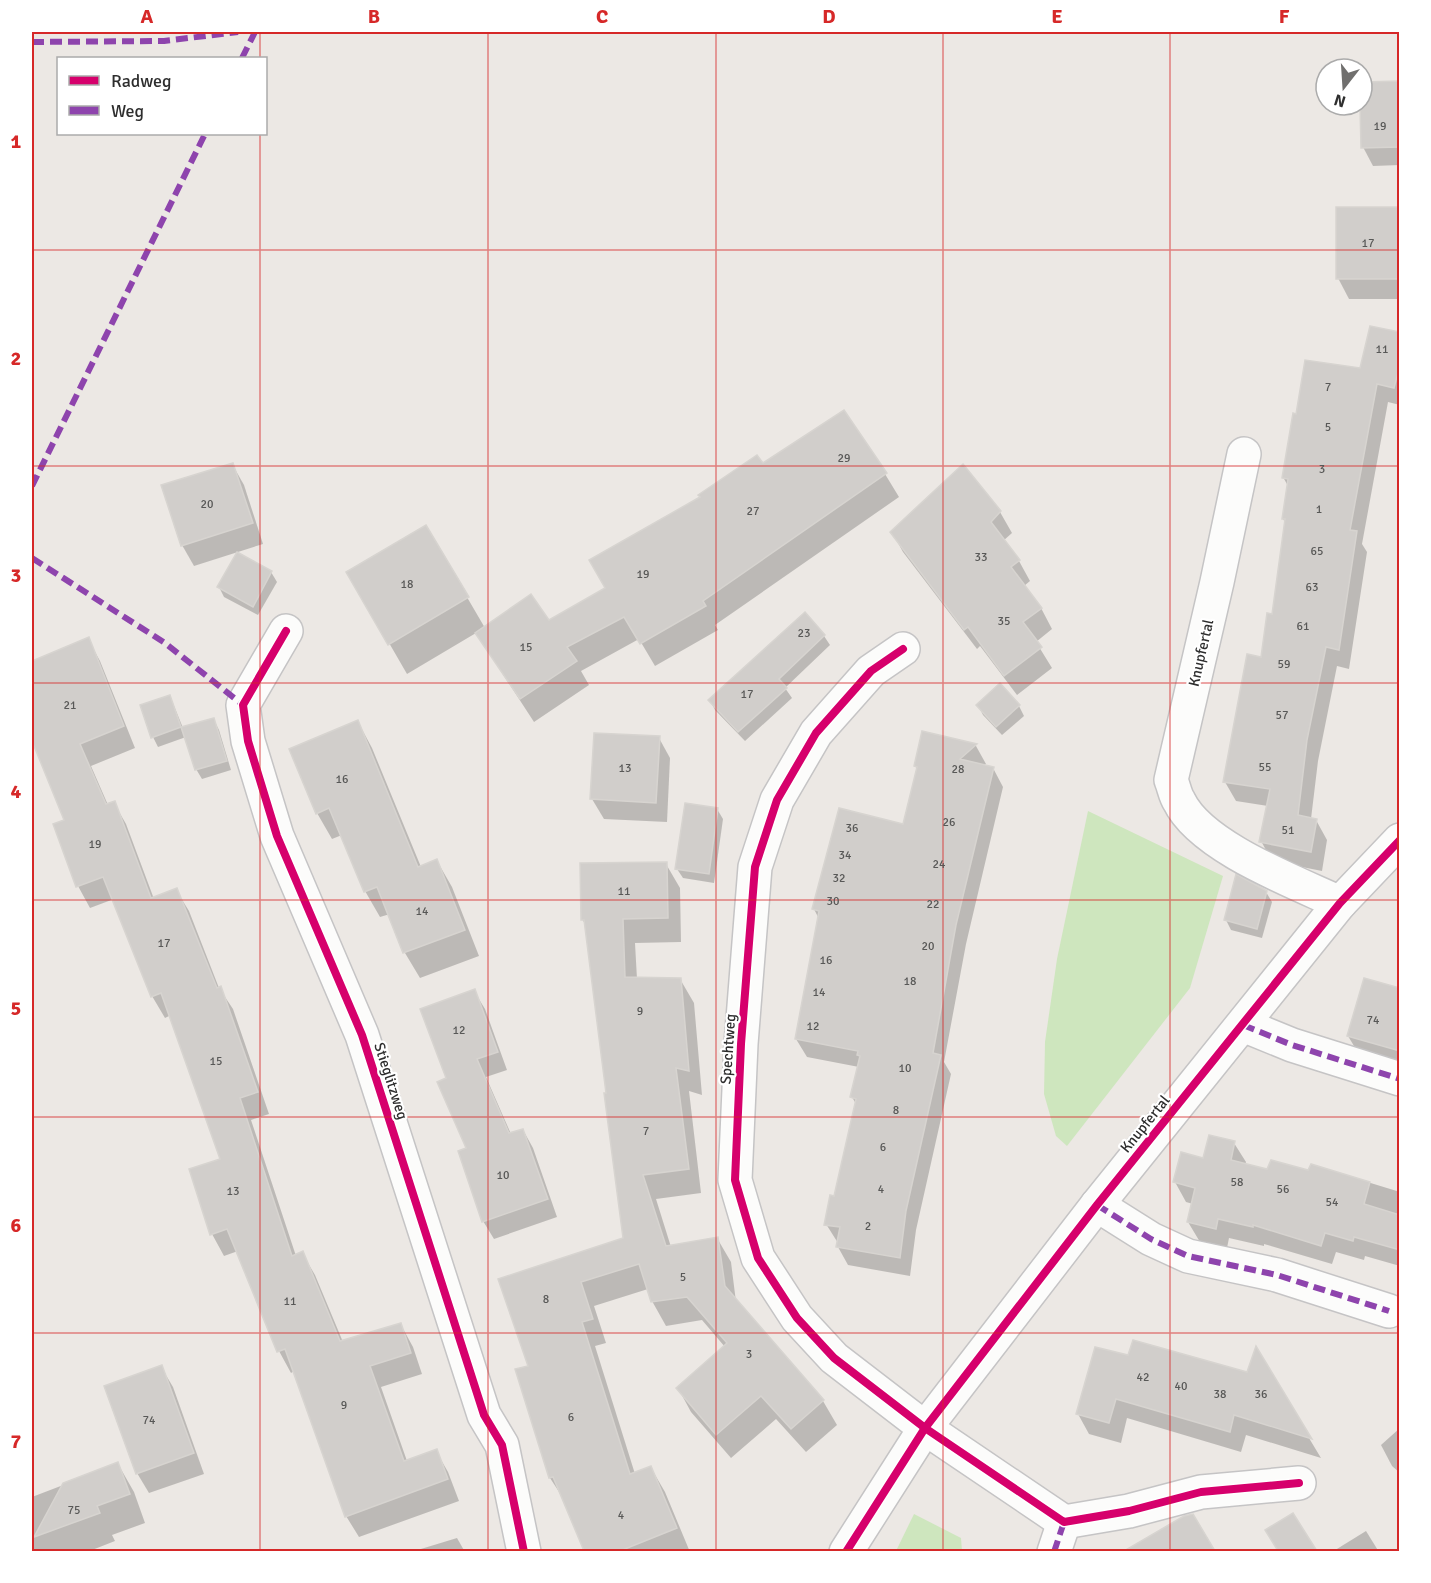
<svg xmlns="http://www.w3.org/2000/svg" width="1431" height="1583" font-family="Signika,sans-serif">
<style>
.green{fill:#cee6be}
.shadow{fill:#0003}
.building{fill:#d1cecb;stroke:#d7d4d0;stroke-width:1.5}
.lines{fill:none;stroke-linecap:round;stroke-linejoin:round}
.street-casing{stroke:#c5c4c5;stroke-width:36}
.street{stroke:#fcfcfb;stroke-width:33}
.quiet{stroke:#8e44ad;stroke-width:6;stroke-dasharray:12 6;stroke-linecap:butt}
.cycleway-casing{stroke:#fff;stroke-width:11}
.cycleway{stroke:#d6006c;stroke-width:8}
.grid{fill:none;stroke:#d62828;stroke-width:1.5;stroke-opacity:0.55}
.labels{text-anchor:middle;stroke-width:4.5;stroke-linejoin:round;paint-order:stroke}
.number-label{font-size:12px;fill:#585857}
.street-label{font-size:15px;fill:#2e2e2e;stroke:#fff}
.neatline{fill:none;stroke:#d62828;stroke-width:2}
.grid-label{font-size:20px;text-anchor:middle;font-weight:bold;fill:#d62828}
</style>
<rect width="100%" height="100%" fill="#ece8e4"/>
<!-- green -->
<g class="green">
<path d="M1088 811 1223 876 1190 988 1067 1146 1056 1136 1044 1094 1045 1042 1057 959Z"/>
<path d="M914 1514 961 1538 962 1551H896Z"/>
</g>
<!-- shadow -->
<g class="shadow">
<path d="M1362 83H1400V165L1373 166 1363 147Z"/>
<path d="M1400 208V299H1349L1338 278Z"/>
<path d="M1400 334V405L1388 402 1362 544 1367 552 1349 669 1337 666 1318 761 1311 819 1316 820 1327 840 1322 871 1272 861 1261 841 1268 806 1236 801 1225 782 1273 616 1286 524 1283 519 1288 486 1283 477 1298 416 1361 370Z"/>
<path d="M232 464 244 485 263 544 194 566 182 545Z"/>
<path d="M762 465 885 474 899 497 715 625 718 630 655 666 639 639 581 671 589 685 534 722 476 633 407 674 348 572 426 527 485 628 548 622 607 589Z"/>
<path d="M963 466 1000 512 1012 533 1003 541 1019 561 1030 581 1024 586 1041 608 1052 629 1036 642 1052 668 1017 695 980 646 977 649 903 552 892 532Z"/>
<path d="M271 572 277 582 258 615 224 597 219 587Z"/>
<path d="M824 636 830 645 785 688 792 698 745 741 715 710 710 700Z"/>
<path d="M88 639 100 661 135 748 91 766 108 805 114 803 126 824 154 899 176 890 189 911 219 988 233 1009 269 1114 251 1120 296 1256 302 1253 315 1275 343 1342 401 1325 413 1347 422 1374 381 1387 407 1461 436 1451 448 1472 459 1501 359 1537 346 1516 294 1371 291 1373 279 1351 238 1251 224 1256 212 1234 222 1160 171 1015 165 1018 152 996 114 899 90 908 78 886 66 821 32 737V700L39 697 32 678V662Z"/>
<path d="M170 696 183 728 214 720 219 730 231 770 202 779 196 769 186 737 158 747 153 737Z"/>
<path d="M978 705 1019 706 1024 716 1002 735 983 715Z"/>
<path d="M358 722 372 748 421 867 437 861 452 887 479 956 420 978 405 953 390 914 380 917 365 891 342 835 332 839 317 813Z"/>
<path d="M923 733 976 746 986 764 983 766 993 768 1003 787 966 944 944 1062 951 1074 916 1230 910 1276 848 1265 838 1247V1243L826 1224 835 1198 856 1104 852 1097 859 1067 807 1057 796 1039 819 919 814 909 904 826 918 770 915 766Z"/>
<path d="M659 738 670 758 667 822 604 819 592 799Z"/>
<path d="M717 809 723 819 714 883 683 878 677 869Z"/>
<path d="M666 864 680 888 681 942 635 943 637 979H680L694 1003 702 1095 689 1091 701 1193 656 1199 671 1247 717 1238 731 1262 736 1302 823 1401 837 1425 806 1452 776 1419 731 1458 691 1412 678 1388 725 1347 702 1320 666 1326 652 1301 648 1289 594 1306 606 1343 595 1346 635 1474 651 1468 665 1492 690 1552H586L565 1501 550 1478 517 1370 530 1367 500 1280 625 1239 587 927 582 919Z"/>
<path d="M1266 892 1272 902 1262 938 1231 930 1226 920Z"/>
<path d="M1400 990V1067L1360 1056 1348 1036Z"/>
<path d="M474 991 485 1009 507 1070 486 1077 511 1134 523 1130 533 1148 557 1217 494 1239 483 1221 468 1149 448 1079Z"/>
<path d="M1234 1143 1246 1162 1245 1165 1268 1171 1308 1172 1312 1165 1400 1192V1266L1365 1256 1364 1260 1336 1252 1332 1264 1264 1244V1246L1229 1238 1227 1248 1200 1242 1188 1222 1193 1204 1186 1202 1175 1182 1204 1159Z"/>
<path d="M1256 1350 1321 1458 1246 1435 1241 1452 1127 1418 1121 1443 1089 1434 1078 1414 1129 1357 1248 1374Z"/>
<path d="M161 1367 173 1387 204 1474 149 1493 137 1473Z"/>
<path d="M1400 1428V1473L1392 1466 1381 1445Z"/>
<path d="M118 1464 134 1492 145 1523 112 1535 115 1541 87 1552H32V1497Z"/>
<path d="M1192 1515 1213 1552H1126L1184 1517Z"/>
<path d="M1366 1531 1379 1552H1332Z"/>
<path d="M457 1538 465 1552H411Z"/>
</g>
<!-- building -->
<g class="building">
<path d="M1400 81V147L1361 148 1360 105H1362V82Z"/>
<rect x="1336" y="207" width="64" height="72"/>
<path d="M1370 326 1400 332V365L1394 388 1377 384 1350 530 1357 531 1339 650 1326 647 1307 740 1298 815 1317 819 1311 852 1259 842 1270 789 1223 782 1247 654 1261 657 1267 613 1272 614 1285 519H1282L1288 479 1282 478 1293 413 1296 414 1305 360 1360 368Z"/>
<path d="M844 410 887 473 703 601 706 606 640 644 624 617 567 647 577 661 520 699 475 633 531 594 549 620 605 588 589 560 700 497 698 495 757 455 763 463Z"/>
<path d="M233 463 253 523 181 546 161 485Z"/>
<path d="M963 464 1001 511 991 522 1020 560 1011 567 1042 608 1023 622 1042 647 1004 676 968 627 964 630 890 532Z"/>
<path d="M426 525 469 597 388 645 346 572Z"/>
<path d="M237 552 272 571 253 607 217 587Z"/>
<path d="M805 612 825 635 779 679 787 688 738 732 708 700Z"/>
<path d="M89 637 124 726 80 744 106 804 115 801 151 898 177 888 217 988 221 986 258 1092 240 1098 292 1256 303 1251 340 1341 401 1323 411 1353 370 1366 404 1461 437 1449 448 1479 345 1517 285 1349 277 1352 227 1229 210 1235 189 1169 220 1159 161 993 151 997 103 877 76 887 53 824 64 820 32 741V661Z"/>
<path d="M1000 683 1020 705 996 727 976 705Z"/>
<path d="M170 695 181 727 151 738 140 705Z"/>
<path d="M214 718 227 761 195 770 181 727Z"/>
<path d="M358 720 418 867 437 859 465 930 403 953 377 887 364 892 329 808 316 814 289 749Z"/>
<path d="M922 731 977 744 960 759 994 767 956 925 933 1053 941 1055 906 1211 900 1258 836 1247 840 1227 824 1225 830 1195 834 1196 856 1099 850 1097 860 1056 857 1055 858 1051 795 1039 819 911 812 909 839 808 903 824 917 767 914 766Z"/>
<path d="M594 733 660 736 656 803 590 799Z"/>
<path d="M685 803 718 808 709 874 675 869Z"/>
<path d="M667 862 668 918 623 919 625 977 681 978 689 1071 676 1068 689 1169 643 1175 666 1246 718 1237 725 1286 824 1400 791 1429 761 1396 716 1435 676 1388 727 1343 687 1297 651 1302 639 1264 581 1282 593 1319 582 1322 630 1474 651 1466 677 1528 620 1551H584L553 1477 549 1478 515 1369 528 1366 498 1279 623 1238 604 1093H606L584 920H581L580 863Z"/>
<path d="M1236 874 1267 891 1257 929 1224 920Z"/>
<path d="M1364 978 1400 988V1051L1347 1036Z"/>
<path d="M475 989 498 1052 477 1059 509 1133 523 1129 548 1199 482 1222 458 1151 466 1148 437 1082 446 1078 420 1009Z"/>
<path d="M1209 1135 1235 1141 1231 1160 1267 1169 1271 1160 1308 1170 1311 1164 1370 1182 1364 1204 1400 1215V1250L1354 1237 1353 1241 1325 1233 1321 1246 1253 1225V1227L1218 1219 1216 1229 1187 1222 1195 1188 1173 1182 1181 1152 1203 1158Z"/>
<path d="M1133 1340 1247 1372 1256 1346 1312 1439 1234 1415 1230 1432 1116 1399 1109 1423 1076 1414 1095 1347 1128 1355Z"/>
<path d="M162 1365 194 1453 136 1474 104 1386Z"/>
<path d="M118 1462 130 1494 97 1506 100 1513 34 1537 63 1483Z"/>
<path d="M1293 1513 1317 1551H1278L1265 1530Z"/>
<path d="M1193 1514 1215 1551H1124L1184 1516Z"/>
</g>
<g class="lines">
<defs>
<g id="street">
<path d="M1244 454 1217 582 1171 780C1174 787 1175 795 1179 801 1201 847 1295 882 1340 903"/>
<path d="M286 631 243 705 248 741 277 836 362 1035 484 1415 502 1445 524 1552"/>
<path d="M903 649 871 671 816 733 777 800 755 867 741 1044 735 1180 758 1258 797 1318 834 1358 925 1428 1064 1522 1129 1511 1201 1492 1299 1483"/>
<path d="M1243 1025 1292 1045 1400 1079"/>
<path d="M1097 1205 1151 1239 1188 1256 1277 1275 1389 1311"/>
<path d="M846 1552 925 1428 1097 1205 1340 903 1400 840"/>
<path d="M1054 1552 1064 1522"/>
</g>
</defs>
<!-- street casing -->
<use href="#street" class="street-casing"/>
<!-- street -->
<use href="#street" class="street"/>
<!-- quiet -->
<g class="quiet">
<path d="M32 42 164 41 238 32"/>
<path d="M242 58 255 32"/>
<path d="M32 486 205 134"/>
<path d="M32 558 165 643 243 705"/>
<path d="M1243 1025 1292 1045 1400 1079"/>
<path d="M1097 1205 1151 1239 1188 1256 1277 1275 1389 1311"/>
<path d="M1054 1552 1064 1522"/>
</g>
<defs>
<g id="cycleway">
<path d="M286 631 243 705 248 741 277 836 362 1035 484 1415 502 1445 524 1552"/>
<path d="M903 649 871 671 816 733 777 800 755 867 741 1044 735 1180 758 1258 797 1318 834 1358 925 1428 1064 1522 1129 1511 1201 1492 1299 1483"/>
<path d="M846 1552 925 1428 1097 1205 1340 903 1400 840"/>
</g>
</defs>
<!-- cycleway casing -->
<use href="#cycleway" class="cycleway-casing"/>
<!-- cycleway -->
<use href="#cycleway" class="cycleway"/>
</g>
<!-- grid -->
<path class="grid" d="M260 32V58M488 32V1552M716 32V1552M943 32V1552M1170 32V1552M260 134V1552M32 250H1400M32 466H1400M32 683H1400M32 900H1400M32 1117H1400M32 1333H1400"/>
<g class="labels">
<!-- number labels -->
<g class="number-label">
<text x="1380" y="130">19</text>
<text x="1368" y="247">17</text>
<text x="1382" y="353">11</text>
<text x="1328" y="391">7</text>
<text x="1328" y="431">5</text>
<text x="844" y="462">29</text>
<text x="1322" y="473">3</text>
<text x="207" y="508">20</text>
<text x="1319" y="513">1</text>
<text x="753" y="515">27</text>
<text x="1317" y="555">65</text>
<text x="981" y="561">33</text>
<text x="643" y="578">19</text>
<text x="407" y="588">18</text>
<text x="1312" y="591">63</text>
<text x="1004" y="625">35</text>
<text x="1303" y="630">61</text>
<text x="804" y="637">23</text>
<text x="526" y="651">15</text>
<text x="1284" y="668">59</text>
<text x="747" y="698">17</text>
<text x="70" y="709">21</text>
<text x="1282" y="719">57</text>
<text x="1265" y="771">55</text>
<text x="625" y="772">13</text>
<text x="958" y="773">28</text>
<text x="342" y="783">16</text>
<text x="949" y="826">26</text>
<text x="852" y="832">36</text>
<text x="1288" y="834">51</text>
<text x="95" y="848">19</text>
<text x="845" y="859">34</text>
<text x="939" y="868">24</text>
<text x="839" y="882">32</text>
<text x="624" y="895">11</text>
<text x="833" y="905">30</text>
<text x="933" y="908">22</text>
<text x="422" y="915">14</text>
<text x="164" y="947">17</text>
<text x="928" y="950">20</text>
<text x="826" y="964">16</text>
<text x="910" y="985">18</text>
<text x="819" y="996">14</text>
<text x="640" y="1015">9</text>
<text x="1373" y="1024">74</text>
<text x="813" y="1030">12</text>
<text x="459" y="1034">12</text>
<text x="216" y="1065">15</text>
<text x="905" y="1072">10</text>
<text x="896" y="1114">8</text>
<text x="646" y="1135">7</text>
<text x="883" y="1151">6</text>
<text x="503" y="1179">10</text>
<text x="1237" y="1186">58</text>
<text x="881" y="1193">4</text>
<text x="1283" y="1193">56</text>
<text x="233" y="1195">13</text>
<text x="1332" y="1206">54</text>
<text x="868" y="1230">2</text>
<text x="683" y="1281">5</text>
<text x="546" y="1303">8</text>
<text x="290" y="1305">11</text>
<text x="749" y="1358">3</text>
<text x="1143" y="1381">42</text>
<text x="1181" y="1390">40</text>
<text x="1220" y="1398">38</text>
<text x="1261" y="1398">36</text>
<text x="344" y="1409">9</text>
<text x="571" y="1421">6</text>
<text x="149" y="1424">74</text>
<text x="74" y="1514">75</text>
<text x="621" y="1519">4</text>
</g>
<!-- street labels -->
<g class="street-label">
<text transform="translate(1201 653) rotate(-77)" y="5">Knupfertal</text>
<text transform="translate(728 1049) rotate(-86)" y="5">Spechtweg</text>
<text transform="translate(391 1081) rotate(72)" y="5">Stieglitzweg</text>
<text transform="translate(1145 1124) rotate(-51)" y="5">Knupfertal</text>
</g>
</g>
<!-- border -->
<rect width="1431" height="1583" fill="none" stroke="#ffffff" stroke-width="66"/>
<!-- legend -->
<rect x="57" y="57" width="210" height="78" fill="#ffffff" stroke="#ababab" stroke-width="1.5"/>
<rect x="69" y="76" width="30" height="9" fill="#d6006c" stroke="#ababab" stroke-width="1.5"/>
<text x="111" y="87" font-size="18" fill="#2e2e2e">Radweg</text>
<rect x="69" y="106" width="30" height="9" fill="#8e44ad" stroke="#ababab" stroke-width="1.5"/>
<text x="111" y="117" font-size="18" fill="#2e2e2e">Weg</text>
<!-- north arrow -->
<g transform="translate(1344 87) rotate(197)"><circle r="28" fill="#ffffff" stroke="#ababab" stroke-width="1.5"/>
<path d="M0-4.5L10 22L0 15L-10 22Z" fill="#706f6e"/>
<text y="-9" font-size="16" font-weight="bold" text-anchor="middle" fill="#2e2e2e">N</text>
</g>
<rect x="33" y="33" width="1365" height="1517" class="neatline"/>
<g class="grid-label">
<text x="147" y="23">A</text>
<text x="374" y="23">B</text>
<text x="602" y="23">C</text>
<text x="829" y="23">D</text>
<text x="1057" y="23">E</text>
<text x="1284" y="23">F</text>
<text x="16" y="148">1</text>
<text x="16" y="365">2</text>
<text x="16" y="582">3</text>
<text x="16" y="798">4</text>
<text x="16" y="1015">5</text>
<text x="16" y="1232">6</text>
<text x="16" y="1448">7</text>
</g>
</svg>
